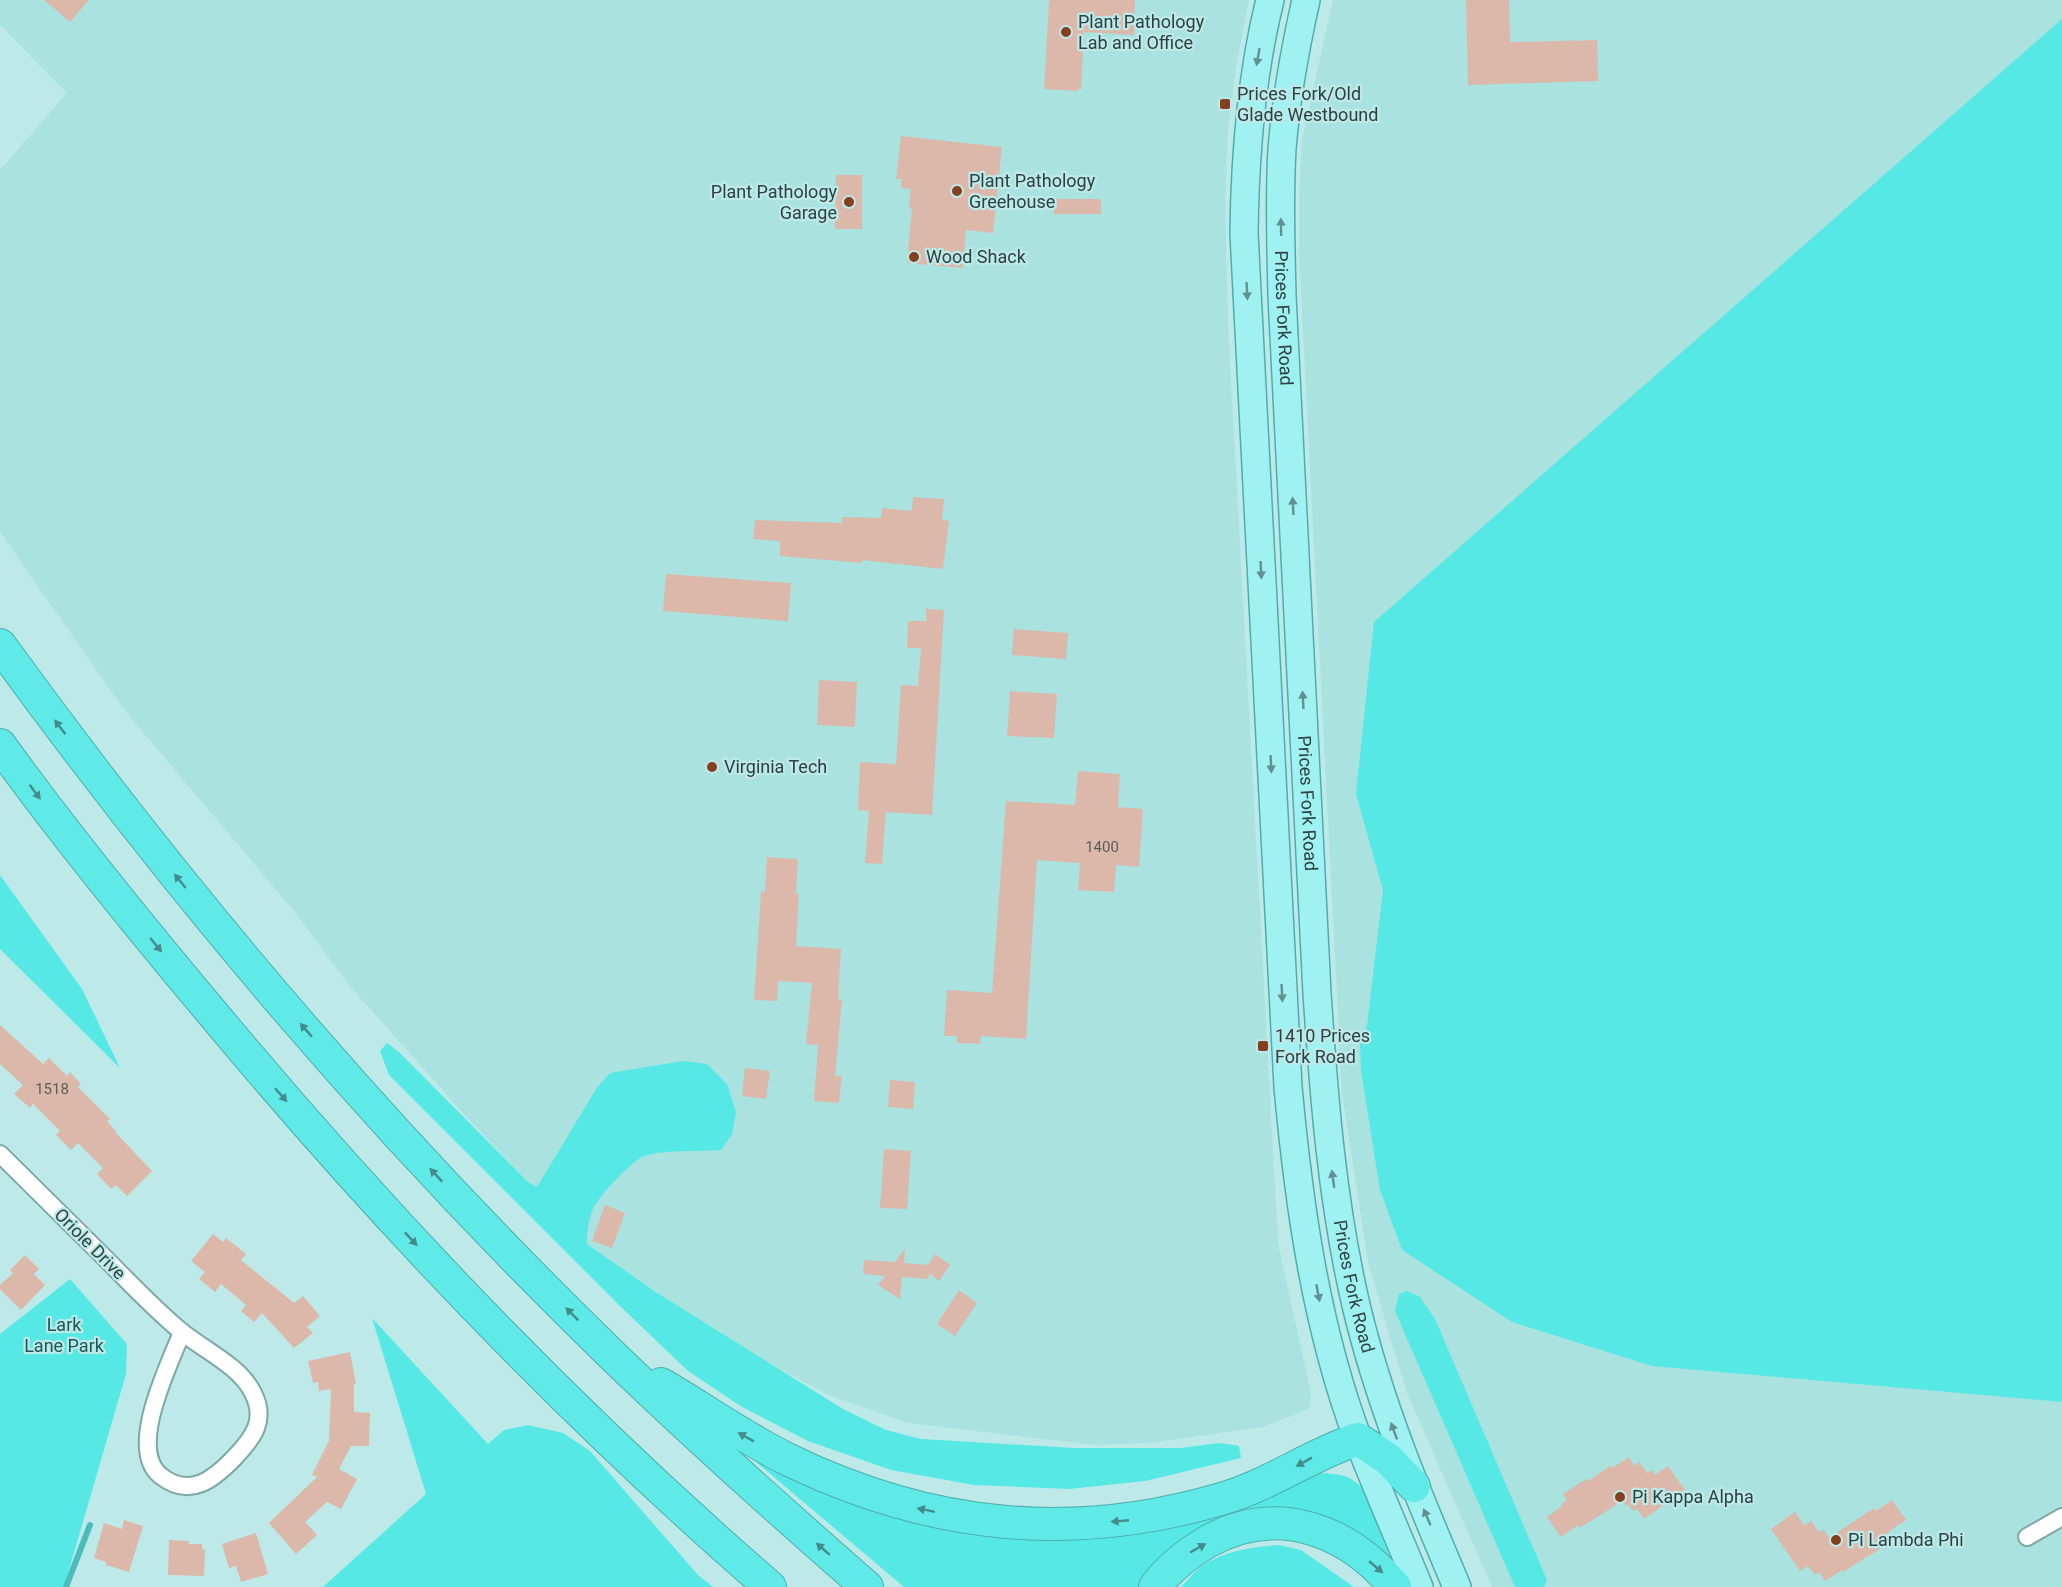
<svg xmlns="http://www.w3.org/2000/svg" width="2062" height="1587" font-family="Roboto,sans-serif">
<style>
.built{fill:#aae2e0}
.green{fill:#55e8e5}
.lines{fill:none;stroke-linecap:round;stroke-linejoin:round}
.stream{stroke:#4bbcba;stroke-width:6}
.building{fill:#dcb8aa}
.street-casing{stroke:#7da8a7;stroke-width:20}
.primary-casing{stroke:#4eaead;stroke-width:30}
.highway-casing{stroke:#4eaead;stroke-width:34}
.street{stroke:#fff;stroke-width:16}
.primary{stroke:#9ff2f1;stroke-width:27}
.highway{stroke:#5feae7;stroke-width:32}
.oneway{fill:#619090}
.oneway2{fill:#448c8b}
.poi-dot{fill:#863f1e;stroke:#bdeae9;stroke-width:2}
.labels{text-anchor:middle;stroke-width:4.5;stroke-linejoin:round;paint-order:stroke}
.number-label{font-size:15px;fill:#5a5e5a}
.poi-label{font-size:18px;fill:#2e4040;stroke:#bdeae9;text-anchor:start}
.street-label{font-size:18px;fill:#2e4040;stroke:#bdeae9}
.park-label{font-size:18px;fill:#185958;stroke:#bdeae9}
</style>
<rect width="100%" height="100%" fill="#bdeae9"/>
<!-- built -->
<g class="built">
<path d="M0 0H1249L1236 67 1228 130 1225 199 1228 325 1278 1243 1311 1393 1309 1409 1263 1427 1150 1443 1095 1445 908 1423 828 1395 652 1300 587 1244 471 1122 348 984 294 911 125 711 0 532V170L67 93 0 25Z"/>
<path d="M1333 0H2062V1587H1492L1407 1393 1394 1351 1368 1262 1342 1093 1299 255V192L1302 140Z"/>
</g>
<!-- green -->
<g class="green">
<path d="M2062 19V1402L1652 1366 1512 1322 1402 1250 1380 1190 1361 1071 1360 1043 1367 1026 1383 890 1356 794 1374 622Z"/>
<path d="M0 875 82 989 120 1068 0 949Z"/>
<path d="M387 1043 399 1052 528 1182 537 1187 596 1089 610 1073 683 1061 707 1064 727 1084 736 1112 732 1134 721 1150C701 1152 659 1149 642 1157 630 1163 600 1195 594 1207 588 1218 587 1232 587 1244L654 1291 843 1409 886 1430 921 1439 1074 1448H1180L1220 1443 1239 1446 1241 1458 1145 1481 1069 1489 974 1485 891 1470 808 1441 742 1407 688 1371 621 1307 389 1075 380 1051Z"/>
<path d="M70 1279 127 1344 126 1374 64 1587H0V1334Z"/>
<path d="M1407 1291 1420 1297 1435 1319 1547 1580 1544 1587H1515L1395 1311 1399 1294Z"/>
<path d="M372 1318 488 1444 504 1430 528 1425 563 1433 590 1451 698 1575 713 1587H323L426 1494Z"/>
<path d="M724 1435 973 1530 1319 1473C1337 1474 1350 1474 1362 1488L1402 1587 1280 1512 1144 1587H904Z"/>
<path d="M1279 1545 1301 1550 1354 1587H1181C1188 1580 1196 1569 1205 1564 1228 1550 1254 1547 1279 1545Z"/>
</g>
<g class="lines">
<!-- stream -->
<path class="stream" d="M66 1587 90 1525"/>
</g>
<!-- building -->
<g class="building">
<path d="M44 0H89L70 22Z"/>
<path d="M1049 0H1135L1134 35 1084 32 1081 89H1078V91L1044 89Z"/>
<path d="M1466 0H1509L1510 42 1597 40 1598 81 1468 85Z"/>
<path d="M901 136 1002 147 993 233 966 230 963 268 907 263 912 208H909L911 189 901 188 902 179H896Z"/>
<path d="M836 175H862V229H835Z"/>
<rect x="1054" y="199" width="47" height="15"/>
<path d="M913 497 944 499 942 520 949 521 943 569 862 560V563L780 556V541L753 539 755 520 842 523V517L881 518 882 508 912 511Z"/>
<path d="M666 574 791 583 788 621 663 611Z"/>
<path d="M926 609 944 610 932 815 886 812 882 864 865 863 869 811 858 810 860 762 896 764 901 685 918 686 921 648H907L908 621H926Z"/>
<path d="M1014 629 1068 633 1066 659 1012 655Z"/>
<path d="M819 680 857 682 855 727 817 725Z"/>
<path d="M1010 691 1057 694 1054 738 1007 736Z"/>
<path d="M1078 771 1120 774 1118 807 1143 809 1139 867 1116 865 1114 892 1078 890 1080 863 1037 860 1026 1039 981 1036 980 1044 957 1043V1036H944L947 990 992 993 1006 801 1075 805Z"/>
<path d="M767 857 798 859 796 893 799 894 796 946 841 949 838 999 842 1000 835 1076H842L839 1103 814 1101 818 1045 806 1044 812 983 778 981 777 1001 754 1000 761 891 765 892Z"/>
<path d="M0 1025 43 1064 49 1058 67 1076 70 1072 81 1084 78 1087 110 1119 107 1121 116 1131 115 1132 152 1171 127 1196 116 1185 111 1189 97 1174 103 1168 78 1143 71 1150 56 1135 60 1131 33 1104 30 1108 14 1094 23 1085 0 1064Z"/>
<path d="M745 1068 770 1071 766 1099 742 1096Z"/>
<path d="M890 1080 915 1082 913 1109 888 1107Z"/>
<path d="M884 1149 911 1151 907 1209 880 1208Z"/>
<path d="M605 1205 625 1213 612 1248 592 1241Z"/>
<path d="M213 1234 223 1242 226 1238 246 1254 241 1260 294 1303 303 1296 320 1316 307 1327 313 1333 294 1348 262 1313 254 1322 241 1311 246 1305 221 1284 215 1292 199 1279 205 1272 191 1261Z"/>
<path d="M905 1248 904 1263 928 1265 935 1254 950 1265 939 1281 929 1273 928 1279 902 1277 900 1299 878 1285 885 1276 863 1274 864 1260 895 1262Z"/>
<path d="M25 1255 39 1269 34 1274 45 1285 21 1310 0 1289V1285L13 1273 10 1270Z"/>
<path d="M959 1290 977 1303 955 1336 937 1324Z"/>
<path d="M350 1352 356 1384H354V1412L370 1413 369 1446H351L339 1469 357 1479 341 1509 327 1502 305 1522 317 1535 296 1554 269 1523 317 1477 312 1475 329 1441 331 1389 319 1391 318 1382 313 1383 308 1361Z"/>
<path d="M1629 1457 1634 1466 1639 1462 1647 1473 1652 1470 1655 1475 1668 1466 1685 1490 1644 1519 1637 1509 1633 1511 1628 1504 1626 1506 1622 1501 1580 1528 1578 1525 1561 1537 1547 1517 1562 1506 1561 1504 1567 1500 1563 1494 1586 1479 1588 1481 1610 1466 1612 1468Z"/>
<path d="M1892 1500 1906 1520 1888 1532 1894 1540 1843 1572 1842 1570 1825 1581 1819 1572 1815 1575 1808 1566 1800 1571 1771 1529 1795 1512 1804 1525 1811 1521 1819 1532 1824 1530 1829 1538 1874 1508 1876 1511Z"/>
<path d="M124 1520 143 1526 129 1572 106 1565V1562L94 1558 104 1523 122 1529Z"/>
<path d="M256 1533 268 1574 241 1582 236 1566 229 1568 222 1544Z"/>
<path d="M169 1540 189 1541V1544H202V1550L205 1549 204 1576 168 1575Z"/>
</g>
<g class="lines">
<defs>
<g id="street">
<path d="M0 1154C34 1188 69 1222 103 1256 129 1282 154 1309 182 1332 204 1350 240 1366 253 1393 267 1420 253 1438 235 1457 214 1479 190 1499 161 1476 126 1449 170 1364 182 1332"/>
<path d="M2027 1537 2062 1517"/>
</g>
<g id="primary">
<path d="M1270 0C1251 76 1245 154 1244 233L1288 1087C1299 1206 1316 1327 1358 1439 1377 1489 1399 1538 1419 1587"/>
<path id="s1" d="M1306 0C1295 49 1286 99 1282 149 1279 198 1281 248 1282 296L1317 993C1324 1098 1332 1202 1356 1305 1379 1403 1418 1495 1457 1587"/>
</g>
<g id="highway">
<path d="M0 645C184 899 389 1139 614 1357 696 1436 781 1512 867 1587"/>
<path d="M0 745C67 838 140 927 214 1015 384 1219 569 1413 770 1587"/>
<path d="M661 1384C704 1409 744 1438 789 1460 930 1528 1071 1543 1221 1499 1270 1485 1310 1455 1358 1439L1388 1459 1414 1486"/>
<path d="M1155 1587C1169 1568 1187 1554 1207 1542 1276 1503 1347 1529 1395 1587"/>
</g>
</defs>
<!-- street casing -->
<use href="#street" class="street-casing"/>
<!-- primary casing -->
<use href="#primary" class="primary-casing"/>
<!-- highway casing -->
<use href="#highway" class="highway-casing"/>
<!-- street -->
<use href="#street" class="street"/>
<!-- primary -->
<use href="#primary" class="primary"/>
<!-- highway -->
<use href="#highway" class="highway"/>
</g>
<!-- one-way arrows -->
<defs><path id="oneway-solid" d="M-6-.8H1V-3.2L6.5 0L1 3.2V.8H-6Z" transform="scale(1.5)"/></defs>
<g class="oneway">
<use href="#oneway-solid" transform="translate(1258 57) rotate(100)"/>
<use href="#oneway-solid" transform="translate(1281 227) rotate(-91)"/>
<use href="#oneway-solid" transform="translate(1247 291) rotate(87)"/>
<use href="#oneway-solid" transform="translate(1293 506) rotate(-93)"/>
<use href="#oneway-solid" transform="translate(1261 570) rotate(87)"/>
<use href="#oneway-solid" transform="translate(1303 700) rotate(-93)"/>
<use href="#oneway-solid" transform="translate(1271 764) rotate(87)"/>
<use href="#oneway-solid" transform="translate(1282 993) rotate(87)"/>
<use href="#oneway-solid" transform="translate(1333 1179) rotate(-98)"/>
<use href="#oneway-solid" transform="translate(1318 1293) rotate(79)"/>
<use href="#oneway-solid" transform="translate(1394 1431) rotate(-110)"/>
<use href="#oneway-solid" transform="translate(1427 1517) rotate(-113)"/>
</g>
<g class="oneway2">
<use href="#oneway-solid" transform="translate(60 727) rotate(-127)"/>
<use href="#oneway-solid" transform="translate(35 792) rotate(53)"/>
<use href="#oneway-solid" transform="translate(180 881) rotate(-129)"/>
<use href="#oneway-solid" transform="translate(156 945) rotate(51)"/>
<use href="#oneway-solid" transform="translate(306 1030) rotate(-131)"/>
<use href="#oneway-solid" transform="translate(281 1095) rotate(49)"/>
<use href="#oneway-solid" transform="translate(436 1175) rotate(-133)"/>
<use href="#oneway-solid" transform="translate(411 1239) rotate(47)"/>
<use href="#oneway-solid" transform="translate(572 1314) rotate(-135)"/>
<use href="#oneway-solid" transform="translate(746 1437) rotate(-151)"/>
<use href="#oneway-solid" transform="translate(1304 1462) rotate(151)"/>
<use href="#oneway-solid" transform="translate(926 1510) rotate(-168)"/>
<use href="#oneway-solid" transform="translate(1120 1521) rotate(175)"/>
<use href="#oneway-solid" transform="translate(1198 1548) rotate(-30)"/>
<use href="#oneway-solid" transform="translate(823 1549) rotate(-139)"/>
<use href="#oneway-solid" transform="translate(1376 1567) rotate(40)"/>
</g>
<!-- markers -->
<g class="poi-dot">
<circle cx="1066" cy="32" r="6"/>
<rect x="1219" y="98" width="12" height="12" rx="3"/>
<circle cx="957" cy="191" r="6"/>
<circle cx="849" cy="202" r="6"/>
<circle cx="914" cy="257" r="6"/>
<circle cx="712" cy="767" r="6"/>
<rect x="1257" y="1040" width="12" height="12" rx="3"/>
<circle cx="1620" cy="1497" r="6"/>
<circle cx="1836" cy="1540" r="6"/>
</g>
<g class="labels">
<!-- number labels -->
<g class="number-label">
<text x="1102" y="852">1400</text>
<text x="52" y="1094">1518</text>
</g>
<!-- poi labels -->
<g class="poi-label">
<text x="1078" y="28">Plant Pathology<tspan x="1078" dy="21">Lab and Office</tspan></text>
<text x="1237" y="100">Prices Fork/Old<tspan x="1237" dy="21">Glade Westbound</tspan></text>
<text x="969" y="187">Plant Pathology<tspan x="969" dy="21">Greehouse</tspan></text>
<text x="837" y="198" text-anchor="end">Plant Pathology<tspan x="837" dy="21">Garage</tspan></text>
<text x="926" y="263">Wood Shack</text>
<text x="724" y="773">Virginia Tech</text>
<text x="1275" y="1042">1410 Prices<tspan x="1275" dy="21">Fork Road</tspan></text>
<text x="1632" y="1503">Pi Kappa Alpha</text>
<text x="1848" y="1546">Pi Lambda Phi</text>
</g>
<!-- street labels -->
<g class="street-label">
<text dy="6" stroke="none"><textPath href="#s1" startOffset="320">Prices Fork Road</textPath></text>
<text dy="6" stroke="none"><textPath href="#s1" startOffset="806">Prices Fork Road</textPath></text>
<text transform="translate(90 1244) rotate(45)" y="6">Oriole Drive</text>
<text dy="6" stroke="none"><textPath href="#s1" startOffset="1292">Prices Fork Road</textPath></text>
</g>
<!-- park labels -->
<g class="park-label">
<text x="64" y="1331">Lark<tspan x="64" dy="21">Lane Park</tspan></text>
</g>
</g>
</svg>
